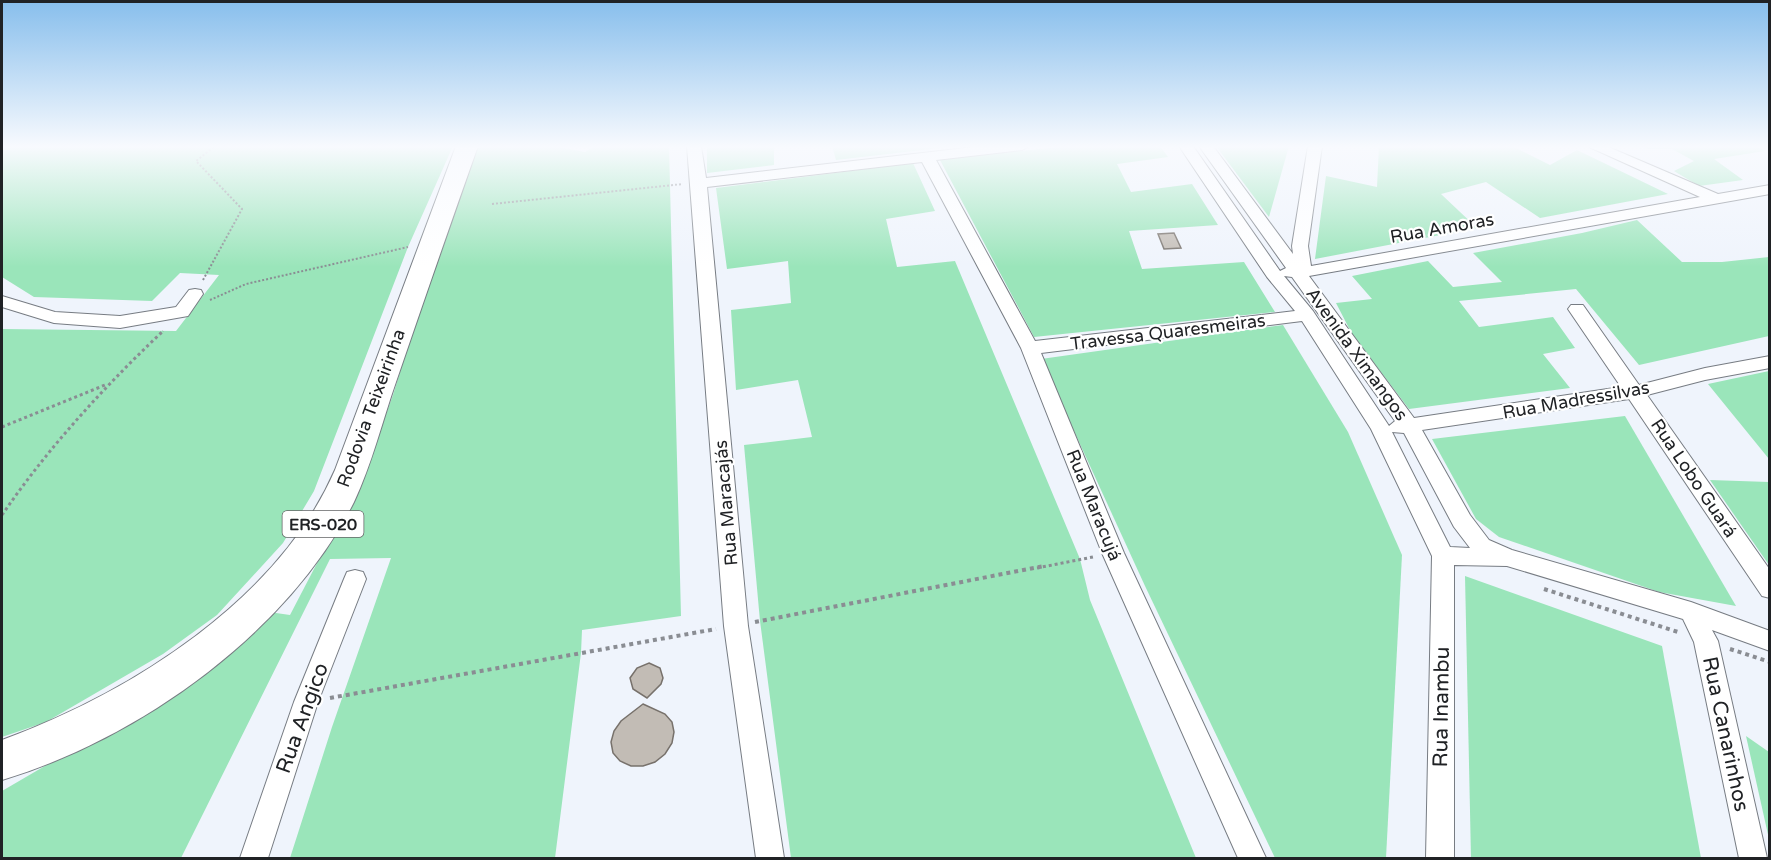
<svg xmlns="http://www.w3.org/2000/svg" width="1771" height="860" font-family="'Varela Round',sans-serif">
<style>
.green{fill:#9ae5ba}
.building{fill:#c2bcb5;stroke:#77716b;stroke-width:1.5}
.lines{fill:none;stroke-linecap:round;stroke-linejoin:round}
.minor-casing{stroke:#777c83;stroke-width:2}
.primary-casing{stroke:#777c83;stroke-width:2}
.path-far2{stroke:#8a8d93;stroke-width:2;stroke-dasharray:2 2;stroke-linecap:butt}
.path-far1{stroke:#8a8d93;stroke-width:3;stroke-dasharray:3 3;stroke-linecap:butt}
.path{stroke:#8a8d93;stroke-width:4;stroke-dasharray:4 4;stroke-linecap:butt}
.minor{fill:#fff;fill-rule:evenodd}
.primary{fill:#fff;fill-rule:evenodd}
.labels{text-anchor:middle;stroke-width:4.5;stroke-linejoin:round;paint-order:stroke}
.shield{fill:#fff;stroke:#636466;stroke-width:1.5}
.shield-label{font-size:16px;font-weight:bold;fill:#202225}
.street-label{font-size:18px;fill:#202225;stroke:#fff}
.near-street-label{font-size:21px;fill:#202225;stroke:#fff}
</style>
<rect width="100%" height="100%" fill="#eff4fc"/>
<!-- green -->
<g class="green">
<path d="M2 146H453L408 247 314 491 283 543 217 615 163 654 46 722 2 737V329L176 331 219 275 180 273 152 301 34 297 2 277Z"/>
<path d="M476 146H554L585 152 595 146H669L681 616 582 630 581 653 555 858H290L332 727 391 558 330 559 181 858H2V791L98 735 269 612 290 615 340 519 356 494 393 395 438 246Z"/>
<path d="M707 146H774V165L707 173Z"/>
<path d="M832 146H957L836 160Z"/>
<path d="M1066 146H1160L1168 157 1117 164 1131 192 1192 184 1218 225 1129 231 1142 269 1244 262 1275 312 1034 337 940 160Z"/>
<path d="M1216 146H1289L1269 217Z"/>
<path d="M1379 146H1512L1550 165 1577 150 1668 194 1540 218 1486 182 1441 194 1477 228 1315 259 1326 176 1377 187Z"/>
<path d="M1642 146H1756L1765 151 1714 159 1743 180 1699 186 1674 171 1694 161 1672 149H1648Z"/>
<path d="M913 163 935 211 886 219 897 267 955 261 1080 559 1090 600 1196 858H791L760 621 744 445 812 437 798 380 736 390 731 310 791 303 788 261 727 269 716 188Z"/>
<path d="M1637 220 1682 262H1722L1769 257V336L1639 365 1576 289 1459 301 1479 327 1553 317 1575 348 1543 354 1570 388 1409 409 1352 334 1336 303 1372 299 1352 276 1428 261 1453 287 1502 282 1473 253 1582 233Z"/>
<path d="M1283 325 1348 432 1402 555 1386 858H1275L1145 586 1041 359Z"/>
<path d="M1769 371H1770L1769 459 1708 384Z"/>
<path d="M1625 416 1736 606 1659 592 1499 537 1476 519 1432 439Z"/>
<path d="M1710 480 1769 482V565Z"/>
<path d="M1465 576 1662 646 1701 858H1471Z"/>
<path d="M1746 736 1769 752V839Z"/>
</g>
<!-- building -->
<g class="building">
<path d="M1174 233 1181 248 1164 249 1158 234Z"/>
<path d="M649 663 660 668 663 678 661 684 647 698 633 689 630 678 637 668Z"/>
<path d="M643 704 665 714 672 722 674 732 672 743 665 754 655 762 643 766H631L620 761 613 753 611 742 614 731 621 721Z"/>
</g>
<g class="lines">
<defs>
<g id="minor">
<path d="M687 146H701L706 178 983 146H1029L1022 150 936 160 1035 341 1295 311 1267 277 1179 146H1193L1280 271 1286 268 1199 146H1213L1293 254 1292 246 1308 146H1322L1308 246 1311 266 1700 197 1587 146H1606L1718 194 1770 185V194L1309 276 1414 418 1621 387 1568 309 1571 305H1583L1639 385 1705 368 1770 356V368L1705 380 1647 395 1770 570V598L1762 596 1629 399 1422 430 1470 515 1489 540 1512 550 1691 602 1770 631V651L1712 630 1718 641 1767 858H1739L1694 642 1683 619 1507 566 1454 565V858H1426L1432 556 1371 429 1302 321 1041 353 1124 553 1266 858H1238L1102 553 1021 348 922 162 707 187 748 626 784 858H756L724 626ZM1284 276 1292 277 1395 421 1389 426 1313 311ZM1392 432 1404 433 1454 527 1470 548 1450 547Z"/>
<path d="M195 289 201 290 203 294 188 316 120 328 54 323 2 307V296L55 312 120 316 176 307 189 290Z"/>
<path d="M355 570 363 572 366 579 318 702 268 858H240L294 702 344 579 347 572Z"/>
</g>
<path id="primary" d="M456 146H478C450 225 423 303 396 382 382 422 372 464 354 502 289 632 139 739 2 780V740C130 693 278 601 335 470Z"/>
</defs>
<!-- minor casing -->
<use href="#minor" class="minor-casing"/>
<!-- primary casing -->
<use href="#primary" class="primary-casing"/>
<!-- path-far2 -->
<g class="path-far2">
<path d="M492 204 683 184"/>
<path d="M203 280 242 209 196 161 215 146"/>
<path d="M210 300 246 284 408 247"/>
<path d="M160 334 163 331"/>
</g>
<!-- path-far1 -->
<g class="path-far1">
<path d="M2 427 105 385"/>
<path d="M2 515C48 448 103 388 162 332"/>
<path d="M1037 568 1093 557"/>
</g>
<!-- path -->
<g class="path">
<path d="M1544 589 1678 632"/>
<path d="M755 622 1044 566"/>
<path d="M1730 649 1770 662"/>
<path d="M330 698 716 629"/>
</g>
<!-- minor -->
<use href="#minor" class="minor"/>
<!-- primary -->
<use href="#primary" class="primary"/>
</g>
<!-- sky -->
<linearGradient id="sky" x2="0" y2="1"><stop stop-color="#87beec"/><stop offset="0.55" stop-color="#f8fafe"/><stop offset="1" stop-color="#f8fafe" stop-opacity="0"/></linearGradient>
<rect width="1771" height="267" fill="url(#sky)"/>
<g class="labels">
<!-- shield labels -->
<rect class="shield" x="282.5" y="511" width="81" height="26" rx="4.5"/>
<g class="shield-label">
<text x="323" y="530">ERS-020</text>
</g>
<!-- street labels -->
<g class="street-label">
<text transform="translate(1442 228) rotate(-10)" y="6">Rua Amoras</text>
<text transform="translate(1168 332) rotate(-7)" y="6">Travessa Quaresmeiras</text>
<text transform="translate(1357 354) rotate(54)" y="6">Avenida Ximangos</text>
<text transform="translate(1576 400) rotate(-10)" y="6">Rua Madressilvas</text>
<text transform="translate(371 408) rotate(-70)" y="6">Rodovia Teixeirinha</text>
<text transform="translate(1694 478) rotate(56)" y="6">Rua Lobo Guará</text>
<text transform="translate(726 503) rotate(-95)" y="6">Rua Maracajás</text>
<text transform="translate(1094 505) rotate(68)" y="6">Rua Maracujá</text>
</g>
<!-- near-street labels -->
<g class="near-street-label">
<text transform="translate(1441 707) rotate(-89)" y="7">Rua Inambu</text>
<text transform="translate(302 718) rotate(-70)" y="7">Rua Angico</text>
<text transform="translate(1726 734) rotate(78)" y="7">Rua Canarinhos</text>
</g>
</g>
<!-- border -->
<rect width="1771" height="860" fill="none" stroke="#202225" stroke-width="6"/>
</svg>
